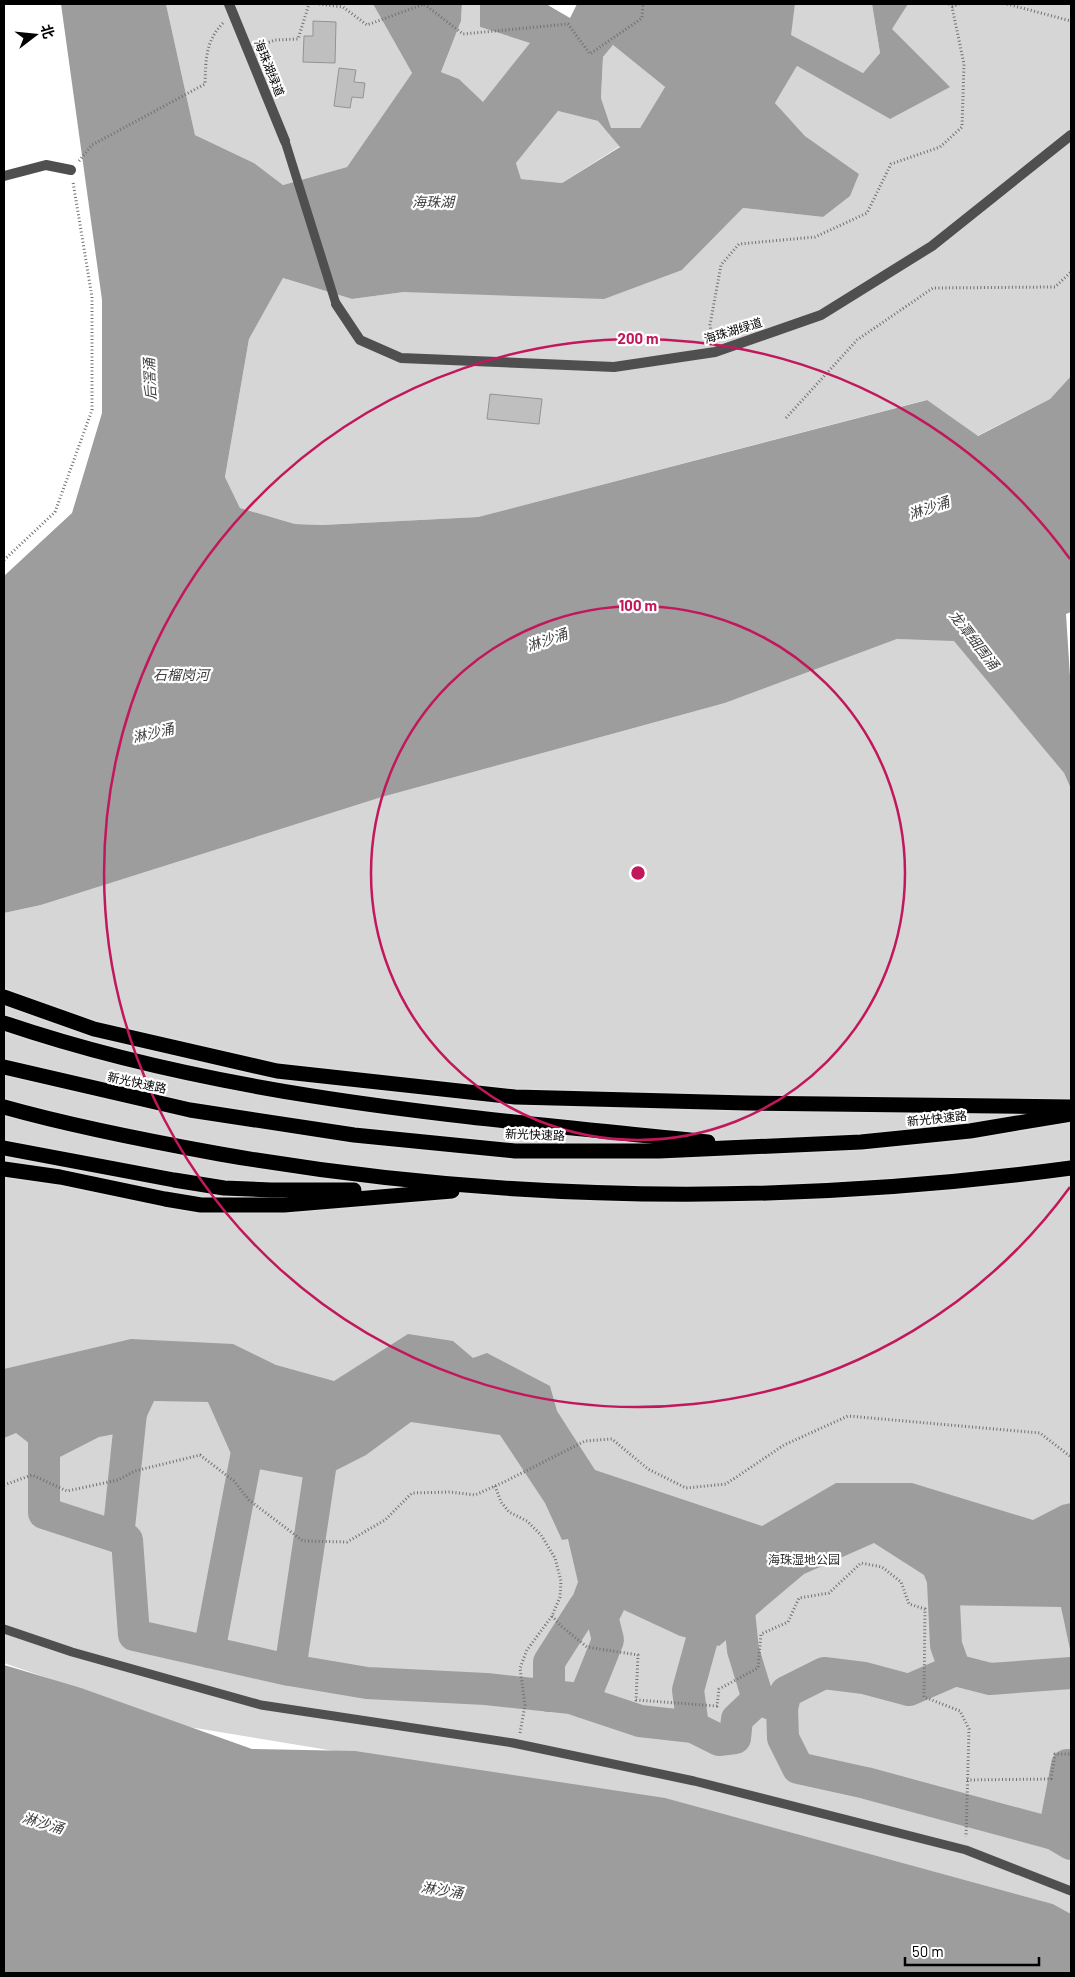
<svg xmlns="http://www.w3.org/2000/svg" width="1075" height="1977" font-family="Barlow,'Noto Sans SC',sans-serif">
<style>
.green{fill:#d6d6d6}
.water{fill:#9d9d9d;fill-rule:evenodd}
.lines{fill:none;stroke-linecap:round;stroke-linejoin:round}
.river{stroke:#9d9d9d;stroke-width:32}
.building{fill:#bfbfbf;stroke:#939393}
.highway-casing{stroke:#dbdbdb;stroke-width:18}
.path{stroke:#717171;stroke-width:3;stroke-dasharray:1 2.5;stroke-linecap:butt}
.lane{stroke:#4f4f4f;stroke-width:9}
.street{stroke:#4f4f4f;stroke-width:10}
.highway{stroke:#000;stroke-width:15}
.ring{fill:none;stroke:#c2185b;stroke-width:2.5}
.labels{text-anchor:middle;stroke-width:4.5;stroke-linejoin:round;paint-order:stroke}
.street-label{font-size:12px;fill:#000;stroke:#fff}
.park-label{font-size:12px;fill:#2d2d2d;stroke:#fff}
.water-label{font-size:14px;font-style:italic;fill:#3e3e3e;stroke:#fff}
.centre{fill:#c2185b;stroke:#fff;stroke-width:2.5}
.ring-label{font-size:15px;text-anchor:middle;font-weight:bold;fill:#c2185b;stroke:#fff;stroke-width:4.5;stroke-linejoin:round;paint-order:stroke}
</style>
<rect width="100%" height="100%" fill="#fff"/>
<!-- green -->
<g class="green">
<path d="M166 4H373L412 73 347 167 283 185 254 163 195 135Z"/>
<path d="M462 4H480V27L531 43 483 103 459 79 441 72 461 21Z"/>
<path d="M795 4H872L880 53 863 73 790 35Z"/>
<path d="M908 4H1071V376L1050 399 977 436 926 400 478 517 322 525 295 524 240 508 225 477 249 339 283 278 352 299 404 292 682 270 743 208 823 217 859 174 805 136 775 103 797 66 890 119 892 28Z"/>
<path d="M613 45 665 87 640 128 611 129 601 98 603 57Z"/>
<path d="M558 111 598 121 620 146 562 183 521 179 516 163Z"/>
<path d="M897 639 954 640 1064 773 1071 789V1914L1053 1904 730 1816 189 1727 4 1663V913L41 905 382 797 725 703Z"/>
</g>
<!-- water -->
<g class="water">
<path d="M61 4H166L195 135 254 163 283 185 347 167 412 73 373 4H462L461 21 441 72 459 79 483 102 530 43 480 27V4H546L570 18 577 4H795L791 35 863 73 880 53 872 4H908L892 29 950 87 890 119 797 66 775 103 805 136 859 174 850 196 823 217 743 208 682 270 604 299 404 292 352 299 283 278 249 339 225 477 240 508 295 524 322 525 478 517 927 400 978 436 1050 399 1071 376V612L1066 614 1071 692V789L1064 773 954 641 897 639 725 703 382 797 41 905 4 913V576L72 513 102 413V300ZM613 45 665 87 640 128H611L601 98 603 57ZM558 111 598 121 620 147 562 183 521 179 516 163Z"/>
<path d="M408 1334 453 1341 473 1358 487 1353 550 1386 557 1411 595 1470 762 1526 836 1483H912L1033 1520 1062 1505 1071 1503V1654L1061 1607 936 1605 924 1575 874 1543 804 1574 719 1646 680 1636 624 1610 613 1632 562 1625 578 1582 568 1539 562 1540 545 1503 500 1435 411 1422 366 1455 317 1480 236 1465 208 1402 154 1401 141 1429 99 1437 52 1461 16 1433 4 1438V1369L131 1339 233 1344 276 1365 334 1381Z"/>
<path d="M4 1665 81 1688 252 1749 355 1751 665 1798 1053 1904 1071 1914V1973H4Z"/>
</g>
<g class="lines">
<!-- river -->
<g class="river">
<path d="M44 1433V1513L127 1540 134 1635 284 1669 367 1683 486 1689 571 1698 640 1721 693 1727 719 1740 735 1738 737 1719 758 1699 782 1708 783 1738 798 1768 866 1783 1054 1834 1071 1844"/>
<path d="M118 1537 132 1403"/>
<path d="M943 1582 946 1645 955 1670"/>
<path d="M738 1602 743 1650 758 1699"/>
<path d="M209 1652 247 1452"/>
<path d="M290 1670 320 1469"/>
<path d="M549 1696V1662L584 1607"/>
<path d="M583 1702 608 1640 596 1592"/>
<path d="M782 1708 786 1692 824 1673 864 1678 909 1690 955 1670 990 1679 1071 1673"/>
<path d="M693 1727 688 1690 709 1614"/>
<path d="M1054 1834 1067 1765"/>
</g>
</g>
<!-- building -->
<g class="building">
<path d="M313 21 336 22 335 63 303 62 304 36H313Z"/>
<path d="M339 68 356 70 354 82 365 83 363 98 352 97 350 108 334 106Z"/>
<path d="M490 394 542 399 539 424 487 419Z"/>
</g>
<g class="lines">
<defs>
<g id="highway">
<path d="M4 997 94 1029 277 1071 515 1097 747 1103 1071 1107"/>
<path d="M4 1023C231 1100 471 1117 708 1142"/>
<path d="M4 1067 190 1110 354 1135 515 1151H659L861 1142 970 1131 1071 1114"/>
<path d="M4 1107C75 1127 148 1141 220 1154 501 1203 789 1206 1071 1168"/>
<path d="M4 1148 174 1180 224 1188 271 1190H354"/>
<path d="M4 1169 60 1177 165 1199 201 1205H284L452 1191"/>
</g>
</defs>
<!-- highway casing -->
<use href="#highway" class="highway-casing"/>
<!-- path -->
<g class="path">
<path d="M319 4 343 7 367 25 424 4 463 34 568 24 590 54 642 18 643 4"/>
<path d="M1007 4 1071 21"/>
<path d="M952 7 959 4"/>
<path d="M259 46 275 40 298 39 309 4"/>
<path d="M79 161 92 145 205 84C206 59 205 41 224 22"/>
<path d="M712 339 710 325 721 265 739 244 815 237 867 213 891 164 940 147 962 127 964 64 952 7 949 4"/>
<path d="M786 418 857 340 933 288 1055 287 1071 272"/>
<path d="M4 560 55 512 92 410V297L73 182"/>
<path d="M4 1485 32 1475 67 1491 118 1480 135 1471 200 1455 234 1481 249 1500 303 1541 347 1542 385 1520 412 1493 450 1492 475 1495 504 1482 585 1441 612 1439 648 1469 686 1488 726 1484 784 1445 848 1416 1040 1433 1071 1457"/>
<path d="M495 1486 501 1502 509 1512 527 1521 541 1535 555 1558 561 1581 560 1597 552 1616 527 1650 520 1668 525 1705 520 1733"/>
<path d="M552 1616 561 1626 587 1647 638 1655 636 1700 717 1706 719 1689 758 1668 761 1634 788 1622 799 1598 829 1593 861 1563 882 1567 901 1582 909 1604 925 1609 924 1697 960 1711 969 1729 966 1837"/>
<path d="M967 1780 1051 1779 1055 1754H1071"/>
</g>
<!-- lane -->
<g class="lane">
<path d="M285 141 336 304"/>
<path d="M4 1629 72 1652 261 1705 513 1743 694 1781 966 1850 1071 1891"/>
</g>
<!-- street -->
<g class="street">
<path d="M229 4 285 141"/>
<path d="M4 176 46 165 71 170"/>
<path d="M336 304 360 340 401 358 614 367 715 352 821 315 932 246 1071 135"/>
</g>
<!-- highway -->
<use href="#highway" class="highway"/>
</g>
<!-- distance rings -->
<g class="ring">
<circle cx="638" cy="873" r="267"/>
<path d="M1070 1187A534 534 0 1 1 1070 559"/>
</g>
<g class="labels">
<!-- street labels -->
<g class="street-label">
<text transform="translate(269 68) rotate(68)" y="4">海珠湖绿道</text>
<text transform="translate(733 331) rotate(-17)" y="4">海珠湖绿道</text>
<text transform="translate(137 1083) rotate(12)" y="4">新光快速路</text>
<text transform="translate(937 1119) rotate(-6)" y="4">新光快速路</text>
<text transform="translate(535 1135) rotate(2)" y="4">新光快速路</text>
</g>
<!-- park labels -->
<g class="park-label">
<text x="804" y="1564">海珠湿地公园</text>
</g>
<!-- water labels -->
<g class="water-label">
<text x="433" y="207">海珠湖</text>
<text transform="translate(150 379) rotate(-93)" y="5">后滘涌</text>
<text transform="translate(929 508) rotate(-19)" y="5">淋沙涌</text>
<text transform="translate(547 640) rotate(-19)" y="5">淋沙涌</text>
<text transform="translate(974 640) rotate(52)" y="5">龙潭细围涌</text>
<text x="181" y="680">石榴岗河</text>
<text transform="translate(153 733) rotate(-13)" y="5">淋沙涌</text>
<text transform="translate(43 1823) rotate(17)" y="5">淋沙涌</text>
<text transform="translate(442 1890) rotate(9)" y="5">淋沙涌</text>
</g>
</g>
<circle cx="638" cy="873" r="8" class="centre"/>
<g class="ring-label">
<text x="638" y="344">200 m</text>
<text x="638" y="611">100 m</text>
</g>
<!-- border -->
<rect width="1075" height="1977" fill="none" stroke="#000000" stroke-width="10"/>
<!-- north arrow -->
<g transform="translate(35 35) rotate(74)" stroke="#ffffff" stroke-width="4" paint-order="stroke">
<path d="M0-4L9 19L0 12L-9 19Z" fill="#000000"/>
<text y="-8" font-size="14" font-weight="bold" text-anchor="middle" fill="#000000">北</text>
</g>
<!-- scale -->
<path d="M905 1957v8h134v-8" fill="none" stroke="#000000" stroke-width="2.5"/>
<text x="912" y="1957" font-size="15" fill="#000000" stroke="#ffffff" stroke-width="4" paint-order="stroke">50 m</text>
</svg>
